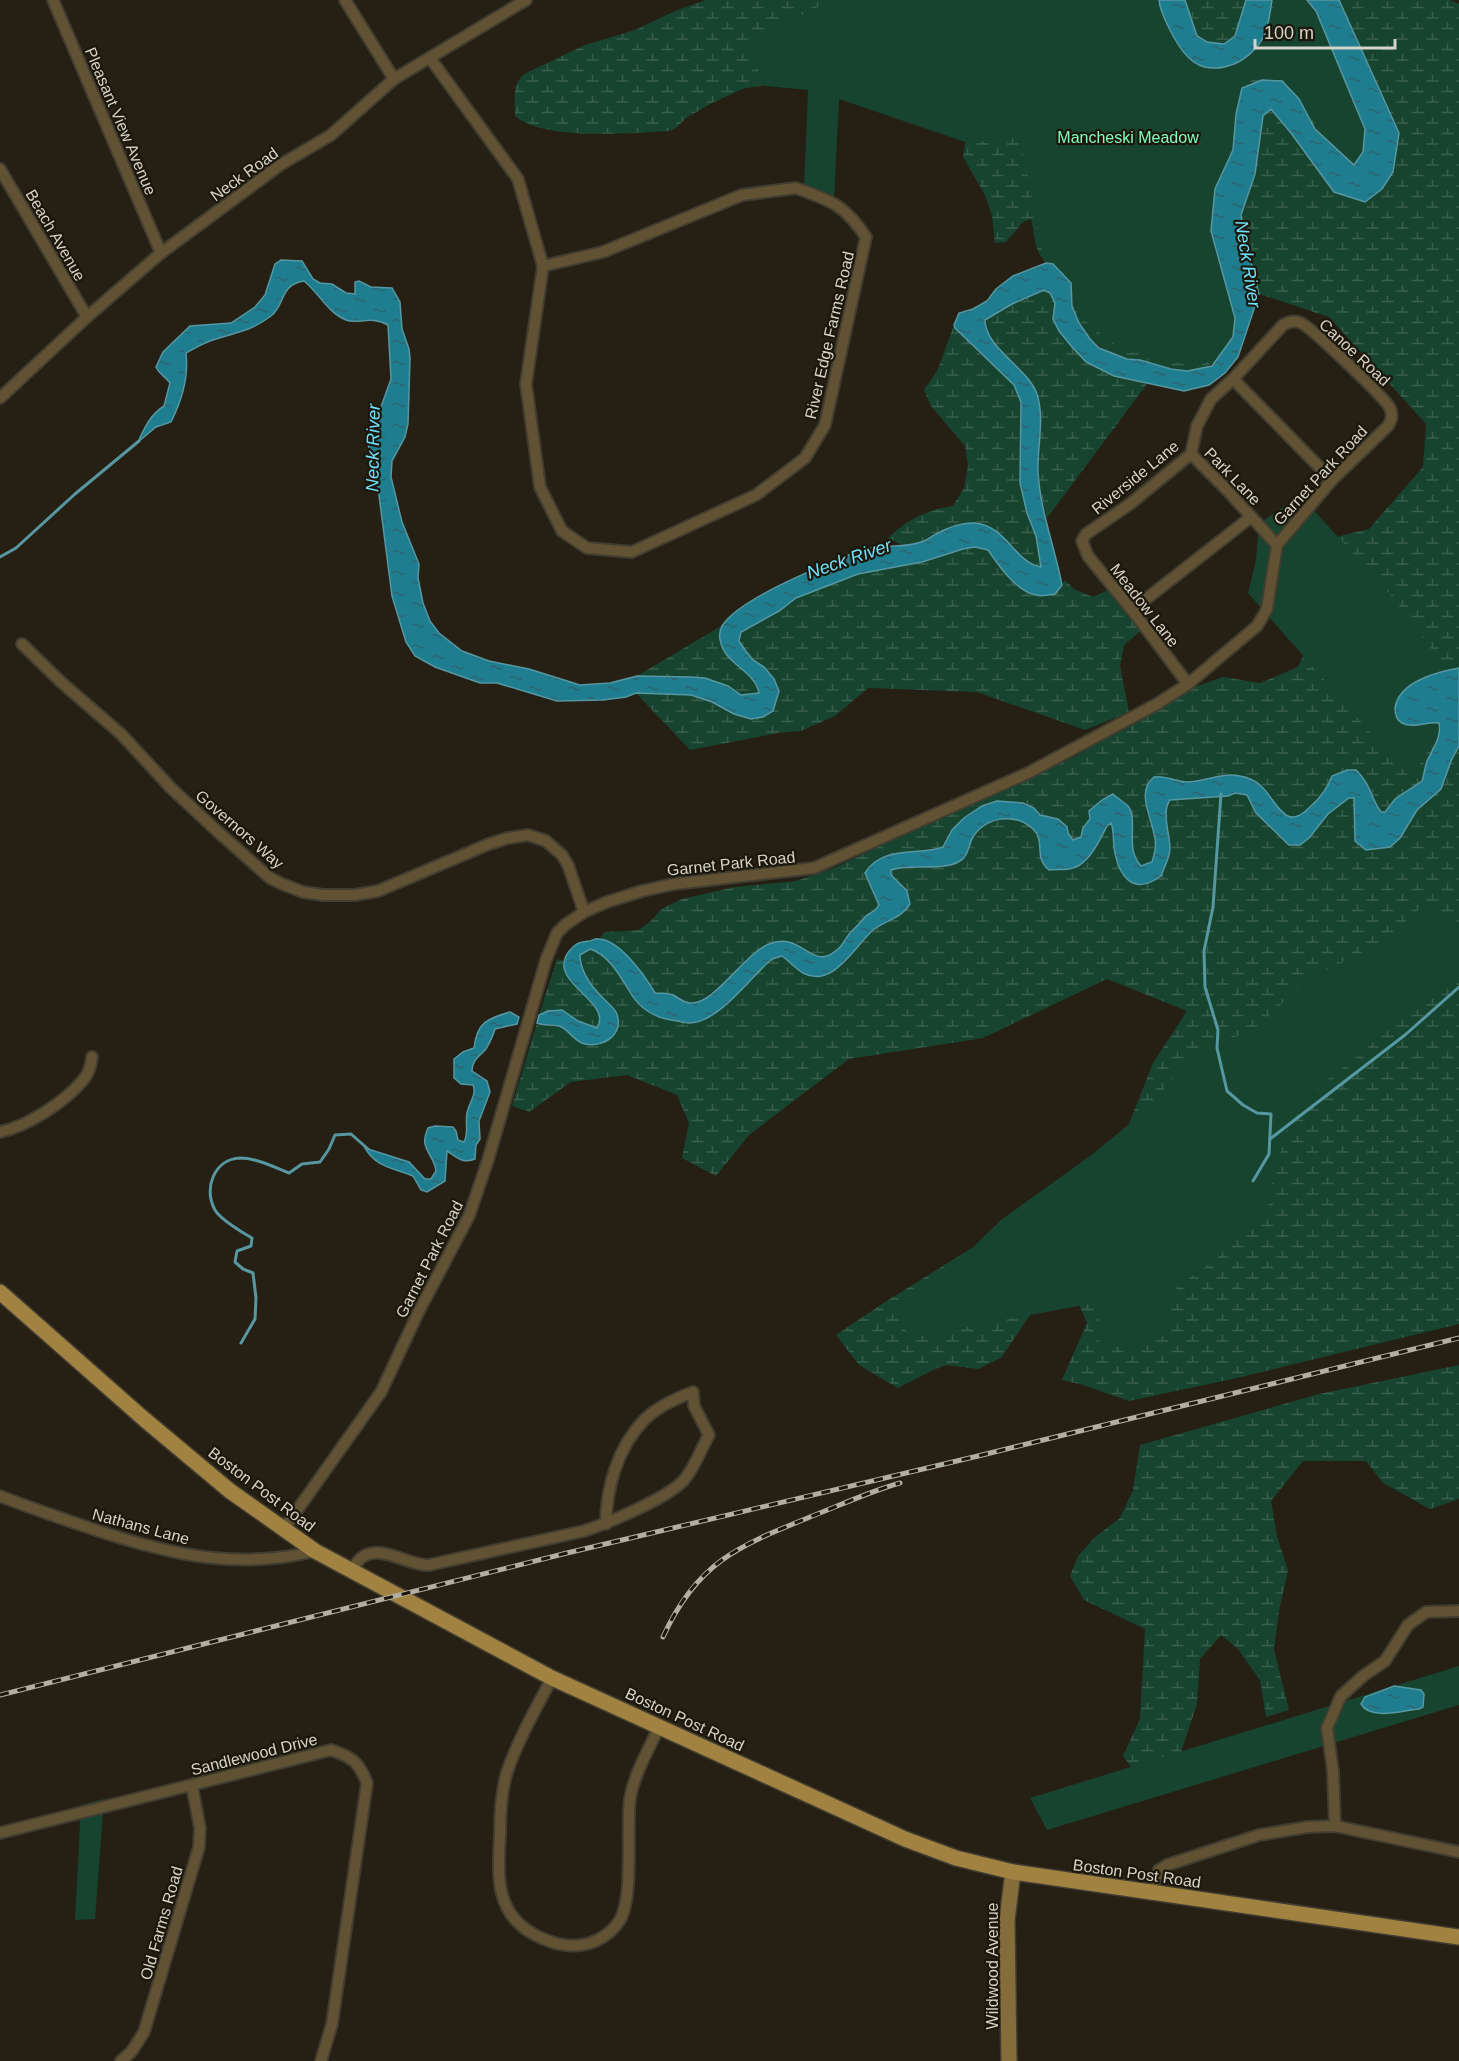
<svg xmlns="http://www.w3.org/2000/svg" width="1459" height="2061" font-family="Arial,sans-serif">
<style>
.wetland{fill:url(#wetland-marsh)}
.park{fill:#17442f}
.water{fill:url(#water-ripples);stroke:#5697a2;stroke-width:1.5}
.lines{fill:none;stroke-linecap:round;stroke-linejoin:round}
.stream{stroke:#5697a2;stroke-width:3}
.street-casing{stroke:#413d30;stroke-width:14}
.secondary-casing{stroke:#413d30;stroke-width:18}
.primary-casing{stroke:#413d30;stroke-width:18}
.street{stroke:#605233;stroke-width:10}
.secondary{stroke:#856d3b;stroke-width:15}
.primary{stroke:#a18240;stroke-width:15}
.rail-casing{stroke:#b1aea4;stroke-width:5}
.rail{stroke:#1b170a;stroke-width:3;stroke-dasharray:9;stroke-linecap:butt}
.labels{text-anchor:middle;stroke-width:4.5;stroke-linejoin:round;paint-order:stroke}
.street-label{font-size:16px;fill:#d6d3cb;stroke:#1b170a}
.park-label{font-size:16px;fill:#81fbbf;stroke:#1b170a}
.water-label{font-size:18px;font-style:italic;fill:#6ee2fd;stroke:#1b170a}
</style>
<defs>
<pattern id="wetland-marsh" width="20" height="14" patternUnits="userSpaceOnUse" patternTransform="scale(1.5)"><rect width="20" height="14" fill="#17442f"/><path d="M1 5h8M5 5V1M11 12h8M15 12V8" fill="none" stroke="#385e4c"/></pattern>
<pattern id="water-ripples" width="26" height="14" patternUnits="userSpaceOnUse" patternTransform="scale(1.5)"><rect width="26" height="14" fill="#1f7d90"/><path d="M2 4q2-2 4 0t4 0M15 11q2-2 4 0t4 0" fill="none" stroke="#2c646f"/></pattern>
</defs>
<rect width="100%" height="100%" fill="#252013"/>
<!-- wetland -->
<g class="wetland">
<path d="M706 0H1159L1188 58 1264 36 1272 0H1307L1354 165 1315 129 1299 99 1236 114 1218 359C1205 372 1180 372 1163 367 1126 356 1094 357 1076 317 1072 310 1074 301 1071 295 1066 283 1048 267 1040 255 1034 245 1034 230 1031 219L1023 222 1006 242 995 243 992 216 985 195 963 157 970 114 788 82 746 88 738 91 712 103 686 118 676 128 669 131C632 133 544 141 515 116 515 100 511 83 526 73L585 45 635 30 675 11Z"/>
<path d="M1185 0H1246L1235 36 1224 44 1207 42 1197 36Z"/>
<path d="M1339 0H1450L1459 4V668L1445 671 1440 730 1433 751 1426 763 1422 781 1390 805 1385 812H1381L1376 805 1329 785 1304 814 1294 818H1290L1276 807 1270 800 1229 774 1183 782 1162 776 1154 777 1146 811 1155 836 1156 847 1152 862 1141 866C1126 849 1139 814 1125 803 1120 800 1112 799 1106 797L1094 807 1081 837 1073 841 1068 833 1067 827 1058 819 1040 815 1034 808 964 818 952 830 943 847 886 856 878 859 865 874 879 905C876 911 870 912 865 917 856 927 849 938 840 947 837 951 829 957 824 958 819 959 815 956 811 953L750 956 721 985 698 1003H688L671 994 655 993C641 970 624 949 600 938L605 932 639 930 652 920 661 909 682 899 735 887 796 881 834 868 1016 782 1074 757 1192 688 1223 677 1260 683 1298 667 1314 632 1336 537 1369 529 1423 467 1426 424 1329 317 1259 294 1244 236 1241 215 1255 174 1263 116 1271 109 1291 133 1334 192 1393 172 1399 133Z"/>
<path d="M1044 290C1062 299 1050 308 1055 322 1058 329 1063 335 1067 341 1091 371 1112 376 1147 384L1047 518C1043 503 1039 488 1038 473 1036 448 1046 419 1037 395 1028 368 986 348 985 321L1012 304Z"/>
<path d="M954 325 974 348 1014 385 1021 402 1020 467 1027 513 1036 536 1041 567 1030 564 1018 554 1013 546 1006 540 975 523 959 524 934 534 926 541 904 546 888 538C908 519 926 510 953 506L964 488 968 466 965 446 931 406 924 390 937 371Z"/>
<path d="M975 547 988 550 1000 567 1055 594 1065 580 1074 589 1093 597 1110 589 1143 629 1124 645 1120 666 1129 712 1085 730 977 692 868 688 835 716 801 731 779 733 690 750 636 693 691 695 723 707 763 717 764 667C751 659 738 649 741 632L779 611 796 598 821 588 858 574 922 562 963 549Z"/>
<path d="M723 625 720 630 737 665 750 675 760 693 741 695C710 673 674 678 637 676Z"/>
<path d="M1459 746V1324L1237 1378 1129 1401 1080 1384 1062 1380 1087 1323 1076 1298 1061 1269 1001 1358 978 1369 946 1365 933 1370 898 1388 859 1365 836 1335 885 1302 999 1231 1120 1147 1153 1063 1187 1011 1107 979 983 1038 849 1059 749 1135 716 1176 682 1158 689 1123 677 1095 627 1075 571 1082 529 1112 512 1106 537 1023 562 1027 593 1044 605 1043 610 1004C596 991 581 974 580 955L590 949C612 956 624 983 636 1002L717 1012 771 959 781 956C789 961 796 969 803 973 832 989 856 945 873 930 886 920 901 919 910 904L901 886 891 875V870L950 865 968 852C976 807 1047 808 1039 853 1045 858 1051 864 1058 868 1079 879 1099 840 1107 826L1111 823 1114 848 1120 868 1161 876C1165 868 1170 858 1170 848 1170 834 1161 812 1170 800L1228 796 1235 793 1247 795 1256 813 1289 844 1309 838 1328 814 1349 798H1354L1355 841 1390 847 1400 838 1417 810 1441 789 1451 761Z"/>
<path d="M557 959 563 961C565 986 591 996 601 1017L598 1028 578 1021 570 1015H539Z"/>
<path d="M1459 1365V1499L1430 1509 1383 1483 1366 1461H1303L1271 1501 1277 1536 1288 1570 1279 1611 1274 1650 1289 1710 1266 1717 1260 1680 1238 1649 1221 1635 1200 1659 1197 1704 1177 1764 1139 1778 1123 1756 1140 1719 1145 1629 1084 1600 1070 1576 1078 1556 1095 1537 1120 1518 1133 1490 1140 1445 1319 1394Z"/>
</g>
<!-- park -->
<g class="park">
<path d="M831 0H1170L1201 57 1262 38 1278 0H1311L1373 124 1371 173 1334 156 1312 119 1283 80 1270 75H1262L1249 82 1242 94 1234 121 1239 313 1233 337 1218 359 1208 362 1180 363 1137 352 1123 351 1092 327 1078 315 1068 285 1044 261 1019 132 971 144 839 99 834 198 804 189 808 90 765 86 747 44Z"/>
<path d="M1300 495 1394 599 1445 668 1401 694 1433 704 1444 731 1427 747 1413 781 1248 593 1256 560 1259 524Z"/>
<path d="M1428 901 1459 928V972L1422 997 1357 1057 1325 1081 1290 1120 1271 1187 1270 1202 1262 1215 1248 1226 1217 1258 1177 1287 1170 1302 1169 1335 1099 1351V1302L909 1338 896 1307 968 1252 1001 1220 1094 1153 1133 1121 1163 1090 1202 1043 1214 1041 1225 1042 1258 1026 1313 975 1353 958 1393 933Z"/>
<path d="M1459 1666V1705L1047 1830 1030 1798Z"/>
<path d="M104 1799 95 1919 75 1920 81 1805Z"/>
</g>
<!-- water -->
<g class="water">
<path d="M1159 0H1185L1197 36 1207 42 1224 44 1235 36 1246 0H1272C1270 11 1269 26 1264 36 1258 48 1246 59 1234 64 1200 77 1184 58 1170 30 1165 20 1160 11 1159 0Z"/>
<path d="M1307 0H1339L1399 133 1393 172 1382 189 1365 202 1334 192 1291 133 1271 109 1263 116 1255 174 1241 215 1244 236 1259 294 1238 357 1225 373 1209 385 1184 391 1114 376 1086 362 1073 348 1059 331 1053 319 1055 303 1050 293 1044 290 1012 304 985 320C985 348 1028 368 1037 394 1045 419 1037 447 1038 472 1040 510 1055 548 1062 585L1055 594C1049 595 1042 597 1036 595 1016 591 999 566 988 550L975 547 963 549 922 562 858 574 796 598 779 611 741 632 739 641 745 650 753 660 764 667 774 679 779 691 773 711 763 717 751 719 734 714 712 702 691 695 636 693 626 697 603 700 557 701 497 683H480L435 667 415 656 406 642 392 596 376 472 368 444 370 428 377 418 391 379 388 325C371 315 357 325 346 320 327 312 319 293 304 281 279 285 286 304 271 316 251 331 238 332 216 339 205 342 195 348 186 353 189 378 182 400 171 422L156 427 138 442C145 427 150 415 164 406L170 383C165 376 159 374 156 367L163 352 190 326 231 323 255 307 265 295 275 264 281 260 302 261 313 279 320 283 332 284 346 293 355 294V282L359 281 371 287 392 288 400 302 402 329 409 349 410 358 408 424 405 437 392 461 391 477 402 522 419 564 418 578 423 603 430 621 439 633 462 651 489 661 529 669 580 685 610 683 637 676 691 677 705 678 728 686 741 695 759 693C755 670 723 664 720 639 719 636 720 630 722 626 737 601 808 572 836 560 846 557 856 551 866 549 885 544 905 549 924 541 929 539 932 536 936 534 947 528 962 522 975 523 1007 526 1015 563 1041 567L1036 536 1027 513 1020 483 1021 402 1014 385 955 328 954 325 959 313 973 309 987 301 996 289 1013 276 1046 263 1053 264 1071 283 1072 306 1079 323 1090 339 1099 348 1127 359 1140 360 1171 369 1187 371 1212 366 1233 337 1235 318 1211 231 1215 189 1233 150 1236 114 1242 88 1262 80 1282 81 1299 99 1315 129 1354 165 1363 152 1365 129 1316 11Z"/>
<path d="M1459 668V746L1451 761 1441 789 1417 810 1400 838 1390 847 1366 850 1355 841 1354 798H1349L1328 814 1309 838 1300 845H1289L1256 813 1247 795 1235 793 1228 796 1170 800C1161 812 1170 834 1170 848 1170 858 1164 867 1161 876 1132 897 1118 875 1114 847 1113 839 1114 830 1111 823L1107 826C1099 841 1088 867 1069 869 1062 870 1055 869 1049 870 1033 857 1046 841 1033 829 1015 812 986 817 973 837 968 845 969 856 960 861 942 872 910 863 891 870V875L907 891 910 904C901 919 886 920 873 930 855 946 833 989 803 973 796 969 789 961 782 956L772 959C750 977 719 1023 689 1023 681 1022 673 1020 666 1019 650 1015 638 1006 630 992 620 976 609 955 590 949L580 955C580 971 592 987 603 998 608 1003 613 1007 616 1012 625 1033 605 1048 585 1044 574 1042 569 1029 559 1026 551 1024 544 1026 537 1023L539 1015 548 1011 562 1010 578 1021 597 1028C611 1006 567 989 564 967 563 960 567 952 573 947 578 942 583 942 590 941 593 940 596 938 599 939 620 940 645 976 655 993 661 993 668 993 673 995 679 998 684 1003 690 1003 713 1006 745 953 769 944 803 930 812 975 839 948 843 944 846 938 850 933 855 928 861 922 866 916 871 912 876 911 879 905L865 873C882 845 917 856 943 847L952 830 964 818 982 806 997 801 1023 803 1034 808 1040 815 1058 819 1067 827 1068 833 1073 840 1081 837 1083 828 1090 819 1089 811 1102 800 1113 794C1117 798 1124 802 1128 806 1139 821 1124 848 1141 866L1152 862C1155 853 1157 843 1154 834 1151 817 1136 791 1154 777 1165 775 1174 781 1185 782 1204 782 1222 772 1240 776 1247 777 1256 781 1261 786 1278 802 1285 834 1311 806 1320 798 1328 787 1332 776L1347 770H1356C1371 784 1370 797 1381 812H1385L1395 799 1422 781C1424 775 1425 767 1427 761 1433 749 1442 736 1439 723 1427 721 1414 729 1402 723 1396 720 1395 714 1395 708 1399 681 1437 672 1459 668Z"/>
<path d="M510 1012 519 1017 517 1024 495 1029C493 1036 490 1042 486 1049 479 1057 472 1060 472 1071L487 1081 490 1092 479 1121 480 1139 476 1145 475 1159C462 1164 458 1158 447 1151L445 1181 427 1192 421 1190 413 1176C393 1168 376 1167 365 1148L409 1162 425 1179H431L436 1171C434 1153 418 1150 428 1128L435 1126 453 1127 456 1131 458 1140 464 1142C469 1133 465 1123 467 1113 469 1103 477 1094 473 1085L461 1084 454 1078V1059L463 1052 474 1048C477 1022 487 1019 510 1012Z"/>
<path d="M1394 1686 1421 1690 1424 1694 1423 1707 1419 1709C1404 1710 1371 1721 1361 1704L1365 1697Z"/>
</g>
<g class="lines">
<!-- stream -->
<g class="stream">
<path d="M0 557 16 548 75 494 139 441"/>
<path d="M1221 794 1213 907 1204 951 1205 987 1218 1030 1217 1048 1227 1091 1243 1105 1257 1113 1271 1114 1269 1154 1253 1181"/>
<path d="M1270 1139 1405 1035 1459 987"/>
<path d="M241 1343 255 1319 256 1298 253 1273 243 1269 235 1262 237 1251 251 1246 252 1238C243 1233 220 1219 215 1210 203 1189 214 1159 240 1158 256 1158 274 1167 289 1173L302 1164 320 1162 329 1149 335 1135 351 1134 368 1149"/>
</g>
<defs>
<g id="street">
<path d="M53 0 161 253"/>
<path d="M345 0 394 79"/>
<path d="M430 58 518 179 543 266"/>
<path d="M0 169 87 317"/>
<path d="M796 188C831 201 844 204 866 237L825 425 805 458 756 495 632 552 587 548 562 531 540 487 526 384 543 266 603 252 742 195Z"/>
<path d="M1233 379 1332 480"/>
<path d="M0 398 87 317 161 253 280 165 331 135 394 79 526 0"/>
<path d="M1191 454 1226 489 1277 545"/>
<path d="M1132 610 1251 517"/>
<path d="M22 644 61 682 121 734 171 788 217 831 270 878 282 884 303 892 323 895H355L378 891 489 844 508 838 528 835 546 841 562 855 568 865 584 912"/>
<path d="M0 1132C28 1126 65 1102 84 1079 89 1073 91 1065 92 1057"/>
<path d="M0 1496C25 1506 52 1515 78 1524 155 1551 232 1572 315 1551"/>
<path d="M283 1530 381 1392 419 1311 469 1216 488 1160 546 960 557 933 565 925 584 912 607 902 642 891 674 884 814 868 1028 773 1157 704 1188 684 1257 626 1267 609 1277 545 1332 480 1388 426C1392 420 1393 415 1390 408 1384 397 1312 328 1301 323 1294 320 1289 322 1283 325L1233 379 1211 399 1197 426 1191 454 1130 504 1086 534 1082 541 1088 556 1132 610 1188 684"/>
<path d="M351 1571C355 1566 358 1559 364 1556 383 1545 409 1566 429 1565L584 1531C608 1523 668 1498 684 1480 695 1467 701 1449 709 1435L694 1406 693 1392C677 1398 656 1408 644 1420 618 1447 606 1488 606 1524"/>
<path d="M552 1678C536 1708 518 1740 507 1772 501 1792 500 1814 500 1835 498 1875 494 1913 535 1935 545 1940 554 1944 565 1945 586 1948 608 1939 620 1920 634 1896 626 1830 630 1799 634 1774 649 1749 659 1727"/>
<path d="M1335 1826 1333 1771 1327 1728 1341 1696 1363 1676 1385 1661 1408 1625 1426 1612 1459 1611"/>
<path d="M0 1833 331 1750C352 1757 359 1762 367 1783L332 2024 321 2061"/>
<path d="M1149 1893 1159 1870 1167 1865 1259 1835 1308 1827 1335 1826 1459 1852"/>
<path d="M121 2061 132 2051 144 2032 199 1847 200 1828 192 1786"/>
</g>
<path id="secondary" d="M1009 2061 1007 1920 1013 1872"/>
<path id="primary" d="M0 1292 144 1419 230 1491 315 1551 552 1678 905 1839 956 1858 1013 1872 1459 1937"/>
</defs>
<!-- street casing -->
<use href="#street" class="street-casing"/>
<!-- secondary casing -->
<use href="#secondary" class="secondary-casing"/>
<!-- primary casing -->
<use href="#primary" class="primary-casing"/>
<!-- street -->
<use href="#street" class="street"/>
<!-- secondary -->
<use href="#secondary" class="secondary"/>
<!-- primary -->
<use href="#primary" class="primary"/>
<defs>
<g id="rail">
<path d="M663 1637C698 1560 741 1545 815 1515 843 1504 871 1491 900 1483"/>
<path d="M0 1695 567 1553 978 1456 1459 1338"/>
</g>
</defs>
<!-- rail casing -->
<use href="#rail" class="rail-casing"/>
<!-- rail -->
<use href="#rail" class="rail"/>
</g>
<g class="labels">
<!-- street labels -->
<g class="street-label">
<text transform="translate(121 121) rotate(67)" y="6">Pleasant View Avenue</text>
<text transform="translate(244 174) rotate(-36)" y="6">Neck Road</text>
<text transform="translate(56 235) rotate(60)" y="6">Beach Avenue</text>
<text transform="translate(829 335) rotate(-77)" y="6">River Edge Farms Road</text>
<text transform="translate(1355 352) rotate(43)" y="6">Canoe Road</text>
<text transform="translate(1320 475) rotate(-47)" y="6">Garnet Park Road</text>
<text transform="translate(1233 476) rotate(46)" y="6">Park Lane</text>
<text transform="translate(1135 477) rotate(-39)" y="6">Riverside Lane</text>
<text transform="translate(1145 605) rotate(52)" y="6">Meadow Lane</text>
<text transform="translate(240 829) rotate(41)" y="6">Governors Way</text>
<text transform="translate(731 863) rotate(-6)" y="6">Garnet Park Road</text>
<text transform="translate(429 1259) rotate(-63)" y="6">Garnet Park Road</text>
<text transform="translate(262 1489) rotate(37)" y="6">Boston Post Road</text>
<text transform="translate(141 1526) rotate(15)" y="6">Nathans Lane</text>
<text transform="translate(685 1719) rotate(25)" y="6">Boston Post Road</text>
<text transform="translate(254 1754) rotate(-14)" y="6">Sandlewood Drive</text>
<text transform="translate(1137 1873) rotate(8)" y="6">Boston Post Road</text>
<text transform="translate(161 1923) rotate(-74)" y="6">Old Farms Road</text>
<text transform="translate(992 1966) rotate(-90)" y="6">Wildwood Avenue</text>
</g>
<!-- park labels -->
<g class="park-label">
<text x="1128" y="143">Mancheski Meadow</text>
</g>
<!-- water labels -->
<g class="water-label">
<text transform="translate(1248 264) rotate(81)" y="6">Neck River</text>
<text transform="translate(373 448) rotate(-89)" y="6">Neck River</text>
<text transform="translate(849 559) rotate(-19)" y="6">Neck River</text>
</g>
</g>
<!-- scale -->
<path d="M1255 39v9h140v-9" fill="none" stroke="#d6d3cb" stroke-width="3"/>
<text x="1264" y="39" font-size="18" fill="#d6d3cb" stroke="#1b170a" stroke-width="4.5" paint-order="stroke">100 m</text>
</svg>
